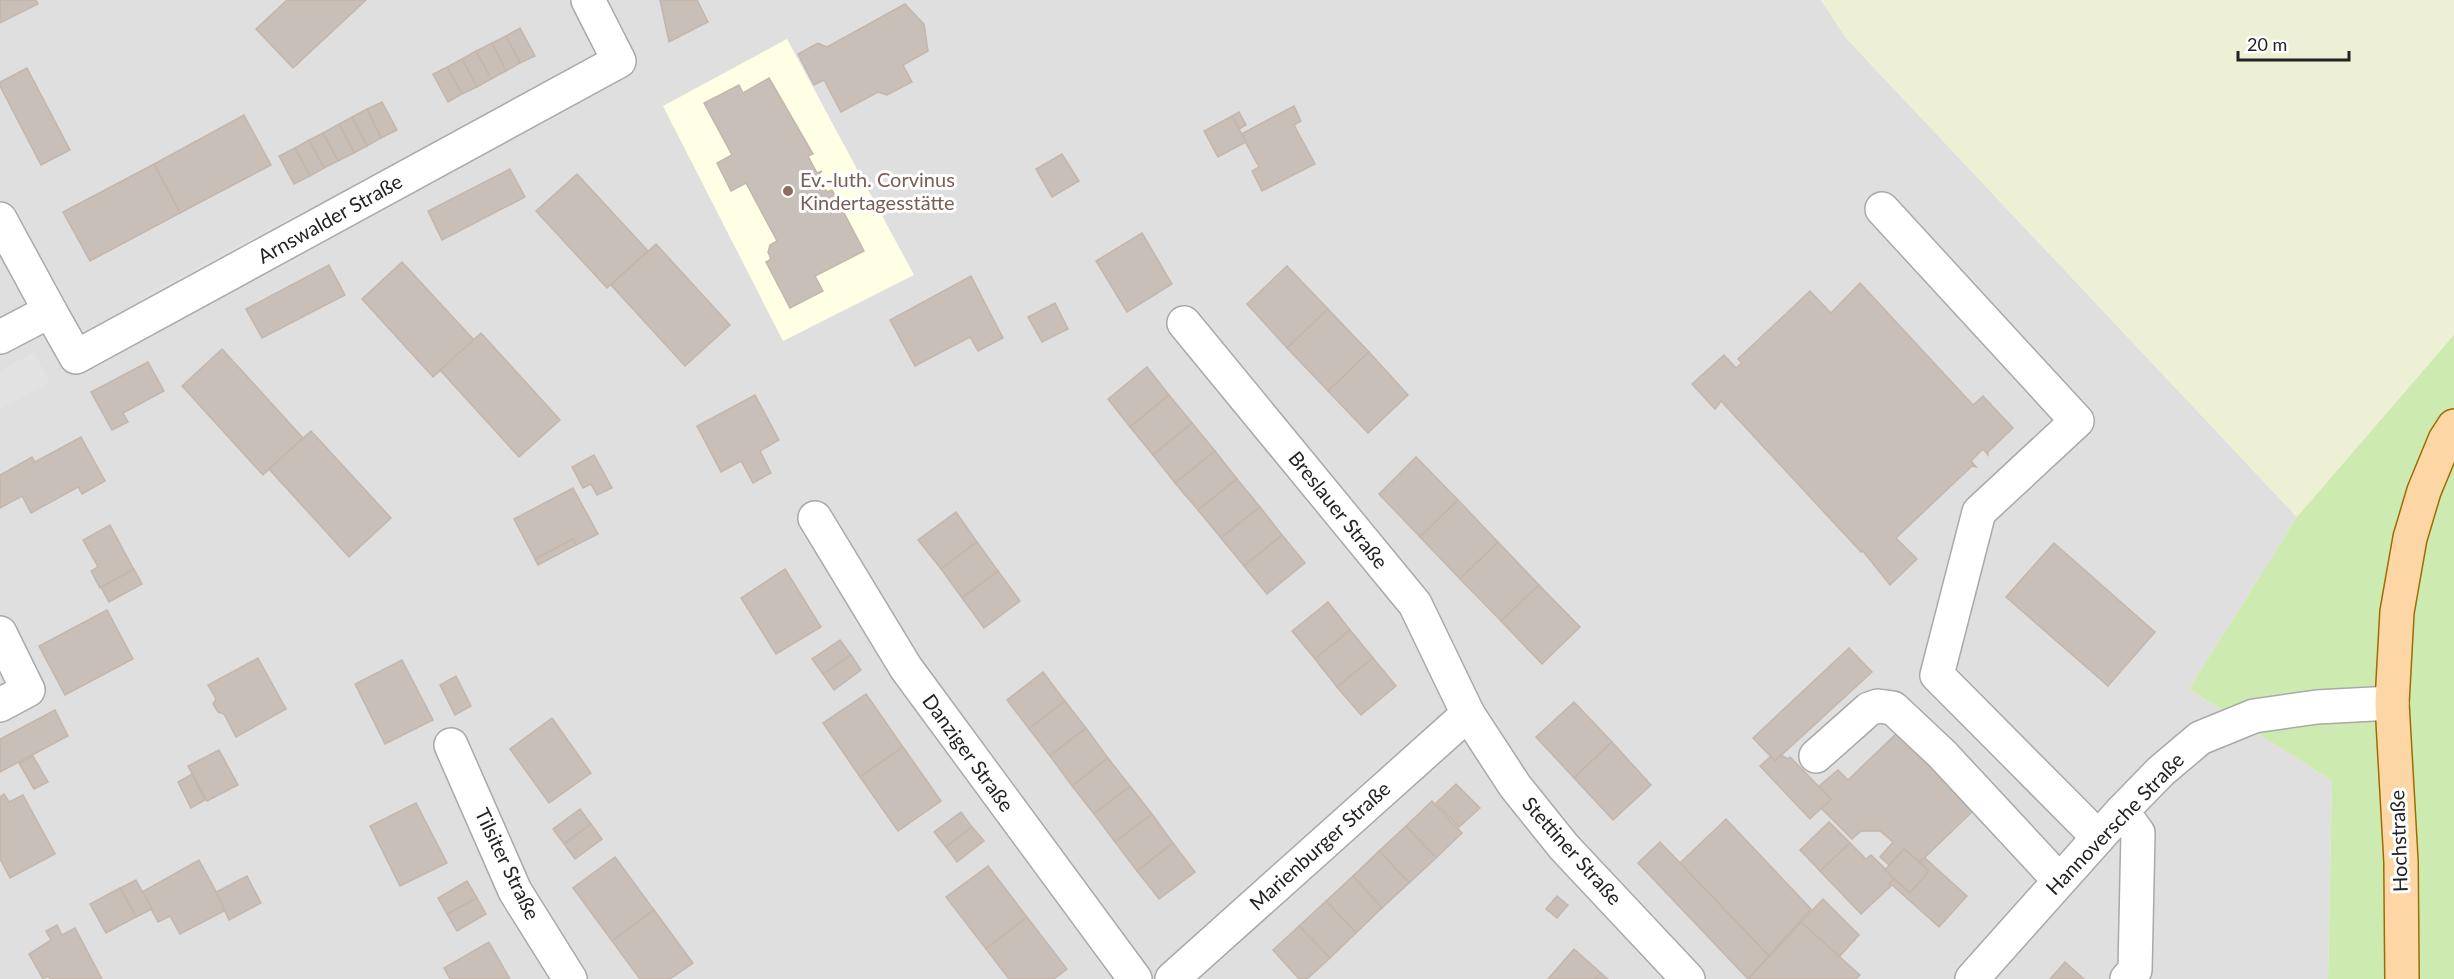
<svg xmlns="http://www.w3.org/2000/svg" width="2454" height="979" font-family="Lato,sans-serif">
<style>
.residential{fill:#e0dfdf}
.education{fill:#ffffe5}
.farmland{fill:#eef0d5}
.grass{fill:#cdebb0}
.parking{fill:#e2e2e2}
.building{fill:#c7bfb8;stroke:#c4b6ab;stroke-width:1.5}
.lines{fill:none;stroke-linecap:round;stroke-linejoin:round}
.minor-casing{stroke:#a9a9a9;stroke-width:36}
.major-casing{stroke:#a06b00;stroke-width:36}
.minor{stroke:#fff;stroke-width:33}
.major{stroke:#fcd6a4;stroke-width:33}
.education-dot{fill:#8d6e63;stroke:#fff;stroke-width:2}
.labels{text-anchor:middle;stroke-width:6;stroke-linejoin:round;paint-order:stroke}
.education-label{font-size:20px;fill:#785e54;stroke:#fff;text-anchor:start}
.street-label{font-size:20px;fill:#222;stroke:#fff}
</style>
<rect width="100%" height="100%" fill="#f2efe9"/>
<!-- residential -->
<path class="residential" d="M0 0H1821L1846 38 2297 517 2189 689 2332 781 2328 979H0Z"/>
<!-- education -->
<path class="education" d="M787 39 914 275 783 341 663 106Z"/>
<!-- farmland -->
<path class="farmland" d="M1821 0H2454V335L2297 517 1846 38Z"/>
<!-- grass -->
<path class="grass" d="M2454 335V979H2328L2332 781 2189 689 2297 517Z"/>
<!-- parking -->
<g class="parking">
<path d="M308 208 314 220 147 308 140 297Z"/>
<path d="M34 352 50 382 0 409V371Z"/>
</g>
<!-- building -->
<g class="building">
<path d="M0 0H36L38 4 0 23Z"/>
<path d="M287 0H366L293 68 256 29Z"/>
<path d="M660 0H697L708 22 669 42Z"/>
<path d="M905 4 924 24 928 51 903 65 912 82 887 95 878 92 841 112 824 80 814 85 798 54 818 43 827 47Z"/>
<path d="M520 28 535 56 520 63 506 36Z"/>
<path d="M506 36 520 63 506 71 492 43Z"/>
<path d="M492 43 506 71 491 79 476 51Z"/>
<path d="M476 51 491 79 477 87 462 59Z"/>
<path d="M462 59 477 87 462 94 447 67Z"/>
<path d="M447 67 462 94 448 102 433 74Z"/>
<path d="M27 68 70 150 41 165 0 86V82Z"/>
<path d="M769 78 813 154 808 156 817 173 822 171 818 175 827 192 832 190 864 251 815 276 823 291 790 308 766 262 771 259 768 252 770 245 777 241 746 183 731 191 717 163 732 155 704 103 739 85 743 93Z"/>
<path d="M382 102 397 130 381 138 367 109Z"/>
<path d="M1294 106 1301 121 1294 125 1315 164 1262 191 1252 171 1259 167 1241 134Z"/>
<path d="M367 109 381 138 367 146 352 117Z"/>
<path d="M1239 112 1246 125 1239 129 1232 116Z"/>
<path d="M244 115 271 165 180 213 154 164Z"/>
<path d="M1232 116 1246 142 1218 157 1204 131Z"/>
<path d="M352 117 367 146 354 153 339 124Z"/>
<path d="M339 124 354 153 338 161 323 133Z"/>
<path d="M323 133 338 161 324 168 309 140Z"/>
<path d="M309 140 324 168 310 176 295 148Z"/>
<path d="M295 148 310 176 294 184 279 156Z"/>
<path d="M1062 154 1079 181 1052 197 1036 169Z"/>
<path d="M154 164 180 213 90 261 63 212Z"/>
<path d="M510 169 525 197 442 240 428 211Z"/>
<path d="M577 174 648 251 607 288 536 211Z"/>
<path d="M1142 233 1172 284 1127 312 1096 261Z"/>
<path d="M656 244 730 325 685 366 611 285Z"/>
<path d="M402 262 474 340 433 377 362 299Z"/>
<path d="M329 265 345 295 262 338 246 309Z"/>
<path d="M1287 266 1328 309 1287 348 1247 304Z"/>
<path d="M971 276 1003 338 978 351 970 337 915 366 890 320Z"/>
<path d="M1860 283 1973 405 1983 396 2013 428 1988 452V455L1983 449 1971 461 1976 467 1972 466 1896 538 1917 559 1890 585 1862 550 1861 552 1721 401 1715 409 1692 384 1724 355 1736 368 1742 363 1738 359 1810 291 1831 313Z"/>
<path d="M1055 303 1068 329 1042 342 1028 317Z"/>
<path d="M1328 309 1369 352 1328 391 1287 348Z"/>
<path d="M481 333 560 420 519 457 440 370Z"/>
<path d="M222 349 303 438 263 475 182 386Z"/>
<path d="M1369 352 1408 395 1368 433 1328 391Z"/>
<path d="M148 362 164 391 123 413 128 422 112 430 91 392Z"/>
<path d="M1147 367 1169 395 1130 427 1108 399Z"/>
<path d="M755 395 779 440 760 451 771 473 753 483 741 461 721 472 697 426Z"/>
<path d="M1169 395 1192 423 1153 455 1130 427Z"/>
<path d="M1192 423 1215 451 1175 483 1153 455Z"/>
<path d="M311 431 391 518 349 557 269 469Z"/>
<path d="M81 437 105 481 82 494 78 487 31 513 22 496 0 508V475L32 457 35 462Z"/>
<path d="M1215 451 1237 479 1198 510 1175 483Z"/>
<path d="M594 455 612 488 597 495 591 484 583 488 572 467Z"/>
<path d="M1416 457 1458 500 1420 537 1379 494Z"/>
<path d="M1237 479 1260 507 1221 538 1198 510Z"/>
<path d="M573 488 598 534 576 545 573 539 535 559 514 519Z"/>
<path d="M1458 500 1498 542 1460 579 1420 537Z"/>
<path d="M1260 507 1282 535 1244 566 1221 538Z"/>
<path d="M956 512 977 542 941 569 918 540Z"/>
<path d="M110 525 134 570 100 588 91 571 98 567 83 540Z"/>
<path d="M1282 535 1305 563 1267 594 1244 566Z"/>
<path d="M573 539 576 545 538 565 535 559Z"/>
<path d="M977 542 998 571 962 598 941 569Z"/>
<path d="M1498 542 1539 585 1501 621 1460 579Z"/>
<path d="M2054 543 2155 632 2108 686 2006 597Z"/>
<path d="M134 569 142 584 109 602 101 587Z"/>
<path d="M785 569 821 627 776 654 741 598Z"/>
<path d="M998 571 1020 601 984 628 962 598Z"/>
<path d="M1539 585 1580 627 1542 664 1501 621Z"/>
<path d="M1328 602 1350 630 1315 659 1292 631Z"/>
<path d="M107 610 133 659 65 695 39 646Z"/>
<path d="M1350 630 1373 658 1337 687 1315 659Z"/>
<path d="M840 640 851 655 823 674 812 659Z"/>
<path d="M1849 648 1872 672 1775 761 1753 738Z"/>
<path d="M851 655 861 670 834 690 823 674Z"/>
<path d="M258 658 286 709 236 737 224 714 218 712 213 704 216 699 208 685Z"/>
<path d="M1373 658 1396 686 1361 715 1337 687Z"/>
<path d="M402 660 433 720 385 744 355 684Z"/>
<path d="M1043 672 1065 701 1029 729 1007 700Z"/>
<path d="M456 676 471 706 455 715 440 685Z"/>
<path d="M866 694 903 747 860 777 823 723Z"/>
<path d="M1065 701 1086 728 1050 756 1029 729Z"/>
<path d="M1574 702 1612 742 1574 778 1536 737Z"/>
<path d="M55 710 68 736 0 772V739Z"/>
<path d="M552 718 591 773 549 803 510 749Z"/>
<path d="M1086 728 1108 758 1072 786 1050 756Z"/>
<path d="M1899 731 1975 809 1920 862 1904 849 1889 865 1880 857 1893 842 1880 831H1861L1852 839 1821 808 1831 799 1819 786 1838 770 1848 780Z"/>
<path d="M1612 742 1651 785 1613 820 1574 778Z"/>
<path d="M903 747 941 801 898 831 860 777Z"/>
<path d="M219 750 238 785 207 801 188 766Z"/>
<path d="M1781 755 1788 759 1790 757 1831 799 1810 819 1760 766 1771 756 1775 761Z"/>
<path d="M33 756 48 782 34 789 19 763Z"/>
<path d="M1108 758 1130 786 1094 814 1072 786Z"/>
<path d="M192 774 205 800 191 808 178 782Z"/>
<path d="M1456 784 1480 808 1459 827 1436 803Z"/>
<path d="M1130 786 1152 814 1115 842 1094 814Z"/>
<path d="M4 794 9 802 23 795 55 854 10 878 0 859V797Z"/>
<path d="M1432 801 1462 833 1436 858 1406 826Z"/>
<path d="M416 803 447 863 400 886 370 826Z"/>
<path d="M580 809 591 824 564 844 553 829Z"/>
<path d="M961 812 972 827 946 847 934 832Z"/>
<path d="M1152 814 1173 843 1137 871 1115 842Z"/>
<path d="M1726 819 1811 909 1769 956 1680 863Z"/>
<path d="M1829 822 1850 843 1820 871 1800 850Z"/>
<path d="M591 824 602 839 575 859 564 844Z"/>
<path d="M1406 826 1436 858 1409 883 1379 851Z"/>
<path d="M972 827 984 841 957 862 946 847Z"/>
<path d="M1660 842 1769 956 1748 979 1638 863Z"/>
<path d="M1173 843 1195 872 1159 899 1137 871Z"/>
<path d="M1850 843 1866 859 1871 855 1895 878 1889 884 1891 886 1861 914 1820 871Z"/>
<path d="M1904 849 1929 871 1910 893 1885 870Z"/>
<path d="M1379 851 1409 883 1382 908 1353 876Z"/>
<path d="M615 857 654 910 612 941 573 888Z"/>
<path d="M1925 858 1967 896 1939 927 1890 883 1894 879 1910 893 1929 871 1920 862Z"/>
<path d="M199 860 226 910 180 934 170 916 158 922 142 892Z"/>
<path d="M988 866 1027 917 986 949 946 897Z"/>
<path d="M247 876 261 903 229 920 216 892Z"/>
<path d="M1353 876 1382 908 1356 933 1326 901Z"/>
<path d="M136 880 152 909 136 917 120 888Z"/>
<path d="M467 881 477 898 447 914 438 898Z"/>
<path d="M120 888 136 917 106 933 90 904Z"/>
<path d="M1557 896 1568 905 1557 918 1546 909Z"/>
<path d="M477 898 486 914 457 931 447 914Z"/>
<path d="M1823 899 1859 935 1839 957 1801 922Z"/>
<path d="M1326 901 1356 933 1330 958 1299 926Z"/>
<path d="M654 910 693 963 670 979H640L612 941Z"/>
<path d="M1027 917 1067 969 1054 979H1009L986 949Z"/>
<path d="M1801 922 1860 975 1856 979H1748Z"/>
<path d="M57 925 62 935 75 928 102 979H50L48 976 43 979 29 954 51 940 46 931Z"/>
<path d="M1299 926 1330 958 1307 979H1299L1273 950Z"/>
<path d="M489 942 510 979H450L444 968Z"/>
<path d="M1574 949 1601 973 1595 979H1548Z"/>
<path d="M2065 962 2084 979H2050Z"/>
<path d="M1601 973 1608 979H1595Z"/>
</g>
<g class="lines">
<defs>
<g id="minor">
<path d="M1882 209 2077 421 1979 512 1937 675 2098 837"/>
<path d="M0 219 50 311"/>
<path d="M1184 323 1415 604 1468 714 1515 786 1564 847 1688 979"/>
<path d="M0 337 50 311 76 357 619 61 588 0"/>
<path d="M815 518 906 668 1135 979"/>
<path d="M0 633 28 690 0 705"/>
<path d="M451 745 515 891 570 979"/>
<path d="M1816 756 1869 709 1878 706 1893 708 1942 754 2059 880"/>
<path d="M2122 811 2138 833 2135 970 2127 979"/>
<path d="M1172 979 1468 714"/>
<path d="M1972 979 2122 811 2161 771 2200 738 2254 716 2317 707 2392 703"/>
</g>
<path id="major" d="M2402 979 2401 862 2392 703 2397 612 2410 538 2424 491 2445 440 2454 426"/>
</defs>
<!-- minor casing -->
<use href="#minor" class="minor-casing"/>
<!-- major casing -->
<use href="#major" class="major-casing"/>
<!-- minor -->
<use href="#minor" class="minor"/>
<!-- major -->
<use href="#major" class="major"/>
</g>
<!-- markers -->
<circle class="education-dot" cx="788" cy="191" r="6"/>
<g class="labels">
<!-- education labels -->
<g class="education-label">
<text x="800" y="187">Ev.-luth. Corvinus<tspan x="800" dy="23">Kindertagesstätte</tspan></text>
</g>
<!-- street labels -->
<g class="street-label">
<text transform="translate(330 219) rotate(-29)" y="7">Arnswalder Straße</text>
<text transform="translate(1338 510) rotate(51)" y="7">Breslauer Straße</text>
<text transform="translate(968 753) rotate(54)" y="7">Danziger Straße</text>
<text transform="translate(2115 824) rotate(-46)" y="7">Hannoversche Straße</text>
<text transform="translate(2399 841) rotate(-92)" y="7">Hochstraße</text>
<text transform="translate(1320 846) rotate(-42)" y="7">Marienburger Straße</text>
<text transform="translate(1572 851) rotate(48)" y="7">Stettiner Straße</text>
<text transform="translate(507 864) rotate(64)" y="7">Tilsiter Straße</text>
</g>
</g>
<!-- scale -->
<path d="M2238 51v9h111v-9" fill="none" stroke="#222222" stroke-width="3"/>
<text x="2247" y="51" font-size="18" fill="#222222" stroke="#ffffff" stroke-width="4.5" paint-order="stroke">20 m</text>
</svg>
